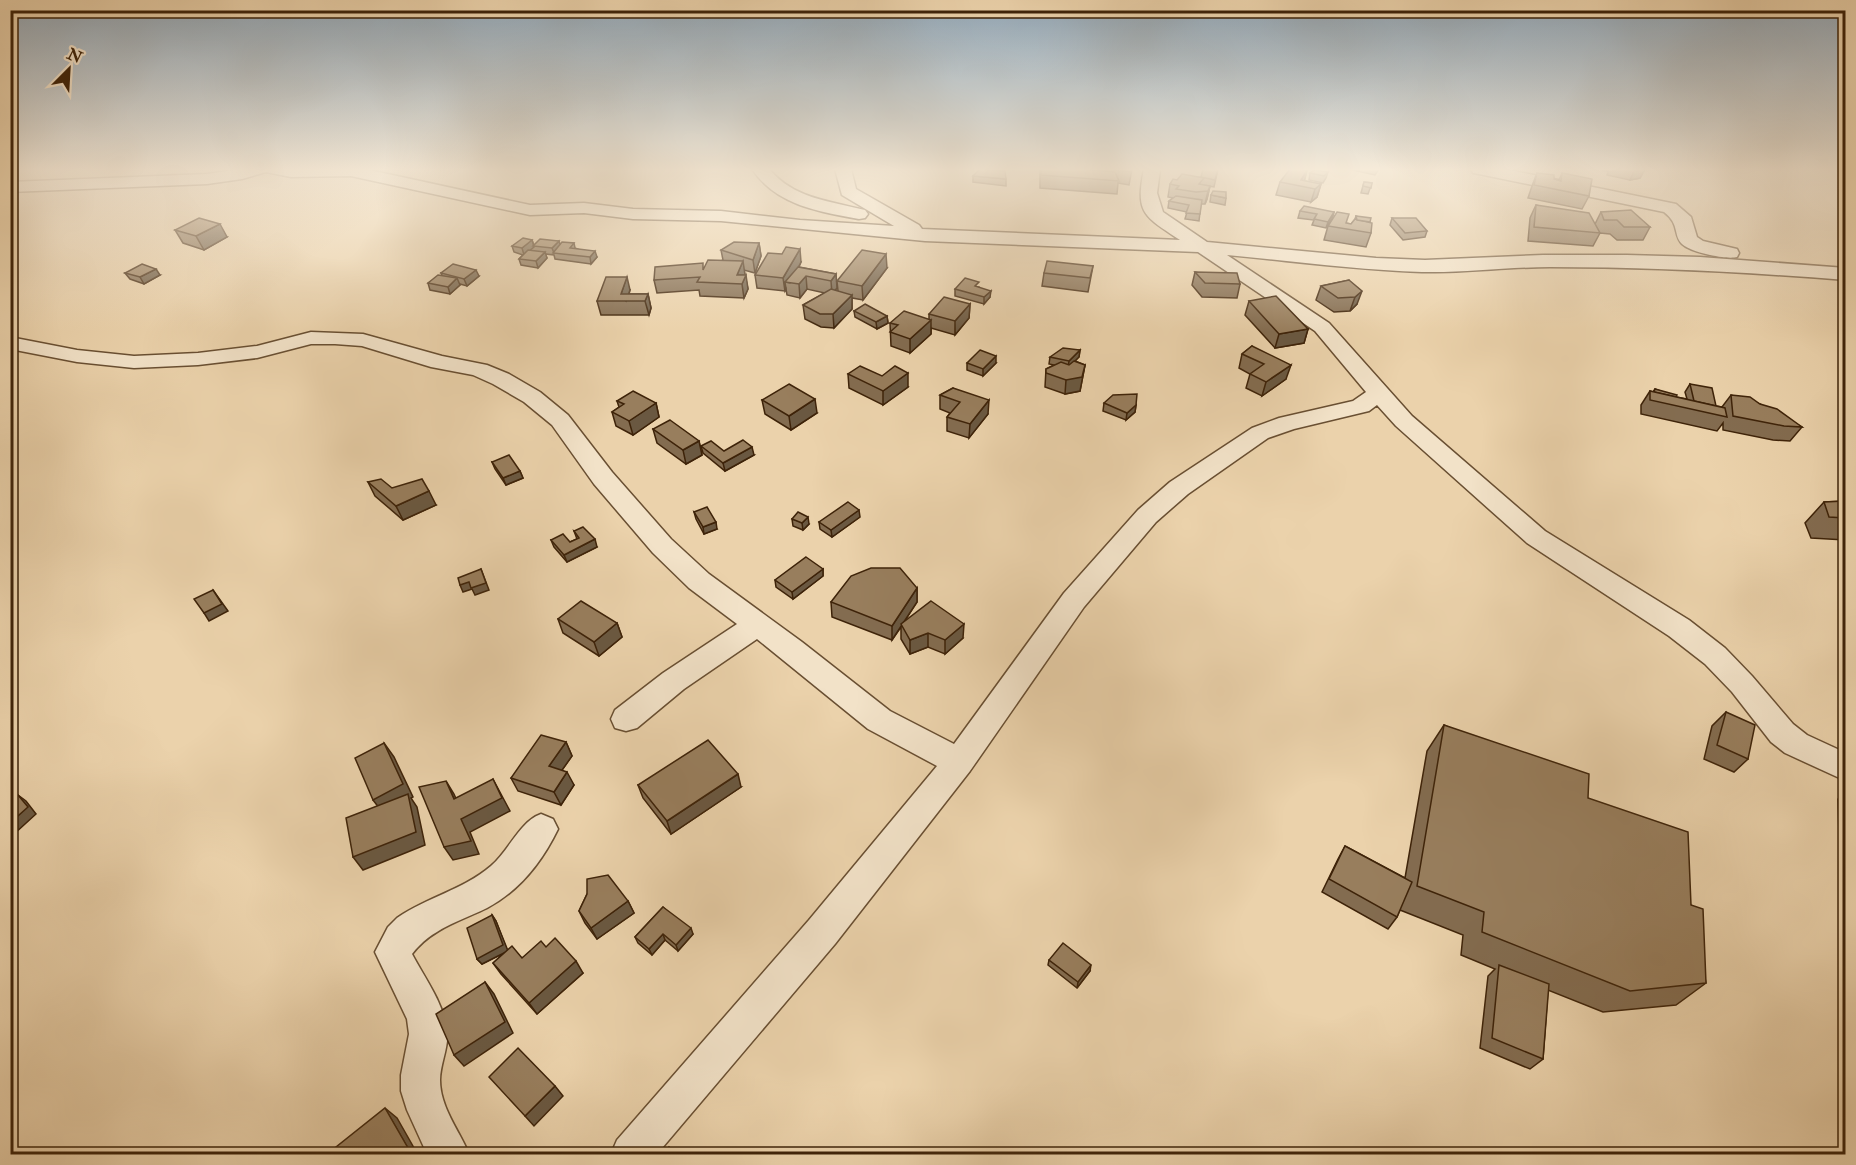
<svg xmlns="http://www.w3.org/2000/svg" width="1856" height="1165" font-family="'IM FELL Double Pica',serif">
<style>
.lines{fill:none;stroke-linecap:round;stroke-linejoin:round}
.street-casing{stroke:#694f32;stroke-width:3}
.street{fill:#f2e2c8;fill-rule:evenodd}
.wall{fill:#836c50;stroke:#3e2309;stroke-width:1.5}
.shaded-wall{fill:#6a5841;stroke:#3e2309;stroke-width:1.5}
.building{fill:#987e5d;stroke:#3e2309;stroke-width:1.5}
</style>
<rect width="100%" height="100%" fill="#ebd2ab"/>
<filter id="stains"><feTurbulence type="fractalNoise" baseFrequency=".00333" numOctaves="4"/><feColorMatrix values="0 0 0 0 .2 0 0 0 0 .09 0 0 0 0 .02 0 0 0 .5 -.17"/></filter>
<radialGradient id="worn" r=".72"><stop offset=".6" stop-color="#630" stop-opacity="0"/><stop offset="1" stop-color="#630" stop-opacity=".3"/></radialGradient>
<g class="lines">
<defs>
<g id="street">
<path d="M241 169H365L530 205 584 203 633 209 721 211 800 220 894 226 842 195 835 169H851L856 189 919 225 922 229 1180 240C1144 216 1135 214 1144 169H1160L1157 193 1163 212 1207 242 1376 258 1425 260 1543 255H1627L1700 257 1846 268V280C1746 272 1649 267 1550 267 1507 267 1465 273 1422 272 1357 270 1292 261 1227 255L1329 323 1412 416 1545 531 1689 620 1725 648 1752 676 1793 724 1807 735 1846 753V781L1785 753 1771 742 1732 692 1705 664 1669 636 1527 543 1396 426 1377 405 1369 411 1294 429 1268 438 1188 494 1156 522 1084 607 970 771 835 944 657 1154H611L617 1140 809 920 937 766 868 729 757 639 684 689 637 728 626 731 615 728 611 719 615 710 663 673 737 624 689 588 653 553 594 484 552 425 524 402 493 384 473 375 431 367 362 346 335 344H311L257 358 198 365 134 368 77 362 10 349V337L77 350 134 356 198 353 257 346 311 332 363 334 442 356 487 365 509 374 540 392 568 415 612 472 671 539 709 574 802 642 890 711 954 744 1064 593 1138 510 1170 482 1252 428 1279 418 1353 401 1366 392 1315 331 1198 252 925 241 721 221 633 219 584 213 530 215 351 176 291 177 266 172 242 179 207 184 10 192V182L207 174Z"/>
<path d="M752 169H769C794 199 830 201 865 210L868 214 865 218 859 219C819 212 776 205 752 169Z"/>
<path d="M1471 169H1504L1676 204 1691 217 1697 237 1703 241 1737 249 1739 253 1737 257C1726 260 1690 252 1682 244 1673 235 1680 224 1664 212L1479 174 1473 173Z"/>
<path d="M541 814 553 819 558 829C542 862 519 891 487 908 460 921 431 929 412 954 424 977 441 999 446 1025 451 1044 440 1062 440 1080 440 1107 459 1130 469 1154H427L407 1110 401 1091V1075L409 1034 407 1019 375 952 388 927 397 918C427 897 463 890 491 866 509 851 519 822 541 814Z"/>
</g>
</defs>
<!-- street casing -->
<use href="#street" class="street-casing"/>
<!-- street -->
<use href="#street" class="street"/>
</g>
<!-- wall -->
<g class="wall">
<path d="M1040 169 1107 171V169H1132L1129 185 1118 183 1117 194 1040 188Z"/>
<path d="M1218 169 1214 187 1202 185 1210 186 1207 199 1205 204H1201L1199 221 1185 219 1187 212 1168 208 1169 201 1173 198 1168 197 1170 184 1177 180 1201 177Z"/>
<path d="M1348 169H1379L1375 175Z"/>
<path d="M1601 169H1645L1640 178 1630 180 1607 175 1608 171 1601 170Z"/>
<path d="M1307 170 1304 181 1321 184 1317 197 1311 202 1276 195 1280 182Z"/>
<path d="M1328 172 1326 178 1323 183 1309 180 1310 173Z"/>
<path d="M1537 173 1559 180 1562 173 1589 196 1582 209 1528 198 1532 186Z"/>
<path d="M973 176 1006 179V186L973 182Z"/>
<path d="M1364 182 1372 183 1368 194 1361 193Z"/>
<path d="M1211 195 1226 198 1225 205 1210 202Z"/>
<path d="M1536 205 1595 224 1601 212 1650 227 1643 240H1617L1610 234 1600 233 1593 246 1528 241 1530 218Z"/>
<path d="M1300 211 1334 212 1332 219 1326 228 1312 225 1314 220 1298 218Z"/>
<path d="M1356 216 1370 222 1371 233 1366 247 1324 240 1328 226 1346 223 1351 224 1355 219Z"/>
<path d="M1392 218 1427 231 1425 237 1403 240 1390 225Z"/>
<path d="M175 230 227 237 204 250 183 243Z"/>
<path d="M532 240 534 245 559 241 560 245 574 243 575 248 597 257 591 264 555 259 554 255 545 254 547 258 538 268 521 265 519 259 523 255 514 252 512 246Z"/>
<path d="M759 243 761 256 755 273 744 270 748 289 744 298 700 296 699 290 657 293 654 280 704 268 723 260 721 250Z"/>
<path d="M801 262 799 267 836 274 837 288 835 290 838 291 837 281 887 268 863 300 852 298V309L834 328 821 327 805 319 803 305 825 293 807 289 800 298 787 295 786 289 785 291 757 288 755 275Z"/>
<path d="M1093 266 1088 292 1042 286 1044 273Z"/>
<path d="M1195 272 1240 284 1237 298 1202 297 1192 285Z"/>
<path d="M125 273 160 275 144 284 130 279Z"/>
<path d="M441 273 479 276 467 286 460 284V285L450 294 430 290 428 283 442 275Z"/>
<path d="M1349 280 1357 304 1350 311 1334 312 1316 300 1321 286Z"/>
<path d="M979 287 990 297 984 304 955 296V289Z"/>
<path d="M630 290 629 294H648L651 308 649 315H601L597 301Z"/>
<path d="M1249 301 1308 329 1304 343 1275 348 1245 315Z"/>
<path d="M970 304 969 318 955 335 931 328V334L910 353 891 346 890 323 929 320V314Z"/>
<path d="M854 311 887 316 888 323 877 329 855 317Z"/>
<path d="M1252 346 1286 379 1262 396 1246 388 1250 374 1239 368 1242 354Z"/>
<path d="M1080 350 1079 357 1075 361 1085 365 1080 391 1065 394 1045 387 1046 369 1054 365 1049 364 1050 357Z"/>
<path d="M967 363H996L983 376 967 370Z"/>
<path d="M848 374 908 387 883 405 849 388Z"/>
<path d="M1690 384 1716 406 1722 407 1731 395 1760 404 1802 427 1790 441 1773 440 1723 430V423L1717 431 1641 414V405L1650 391 1653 392 1655 389 1676 397 1687 399 1685 392Z"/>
<path d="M953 388 988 414 969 438 947 431V417L950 413 940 409V395Z"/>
<path d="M762 400 817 413 791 430 765 414Z"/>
<path d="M617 401 656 403 659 417 633 435 616 426 612 412 619 407Z"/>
<path d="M1104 403 1136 405 1135 412 1126 420 1103 411Z"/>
<path d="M653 429 699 441 702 455 686 464 657 443Z"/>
<path d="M701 446 724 451 754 455 725 471 703 453Z"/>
<path d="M492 462 520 471 523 478 506 485 495 469Z"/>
<path d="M368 482 392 488 436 505 403 520 375 496Z"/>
<path d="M1845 501V540L1811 538 1805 523 1824 502Z"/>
<path d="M694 512 717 529 704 534 696 519Z"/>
<path d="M860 517 832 537 820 529 819 522Z"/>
<path d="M792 519 809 524 803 530 793 526Z"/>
<path d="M574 531 597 547 567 562 554 547 551 540 570 542 577 539Z"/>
<path d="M823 569V576L793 599 776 587 775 580Z"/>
<path d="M917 588V602L904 622 963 638 945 654 928 647 910 654 901 639V627L892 640 832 617 831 602Z"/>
<path d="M558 619 617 623 622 637 599 656 563 633Z"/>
<path d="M1726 712 1748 759 1734 772 1704 759 1712 726Z"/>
<path d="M1444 725 1588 798 1691 905 1706 983 1676 1005 1603 1012 1548 990 1543 1059 1530 1069 1480 1048 1488 976 1495 969 1461 955 1463 935 1400 910 1397 917 1388 929 1322 892 1338 859 1345 846 1405 878 1427 751Z"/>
<path d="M566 742 572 756 562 770 574 785 561 805 518 791 511 778Z"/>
<path d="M638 785 741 787 671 834 643 798Z"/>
<path d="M1845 793V838L1839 836 1838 799Z"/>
<path d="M587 894 628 901 634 913 597 939 585 923 579 911Z"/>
<path d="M663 907 693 934 678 951 665 940 652 955 638 943 635 937Z"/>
<path d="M492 915 496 921 507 950 522 958 546 947 583 973 537 1014 501 974 493 963 504 953 482 964 477 959Z"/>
<path d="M1049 960 1090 971 1077 988 1048 965Z"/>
</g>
<!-- shaded-wall -->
<g class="shaded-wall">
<path d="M1635 169H1645L1640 178 1630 180Z"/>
<path d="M1307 170 1304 183 1301 180Z"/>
<path d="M1321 184 1317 197 1311 202 1315 189Z"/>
<path d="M1210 186 1207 199 1205 204 1208 191Z"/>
<path d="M1334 212 1332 219 1326 228 1328 222Z"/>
<path d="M220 224 227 237 204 250 196 236Z"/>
<path d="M532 240 534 247 524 255 522 248Z"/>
<path d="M559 241 561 248 554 253 552 248Z"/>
<path d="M759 243 761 256 755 273 753 260Z"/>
<path d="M800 249 801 262 790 283 785 282 786 289 785 291 783 278Z"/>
<path d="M595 251 597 257 591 264 590 257Z"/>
<path d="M545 252 547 258 538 268 536 261Z"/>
<path d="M886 254 887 268 863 300 862 286Z"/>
<path d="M743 261 745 275H737Z"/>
<path d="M156 269 160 275 144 284 140 277Z"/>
<path d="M476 270 479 276 467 286 464 279Z"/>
<path d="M836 274 837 288 832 294 831 281Z"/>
<path d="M746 275 748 289 744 298 742 284Z"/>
<path d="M806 276 807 289 800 298 799 284Z"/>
<path d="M627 277 630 290 626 301 621 294Z"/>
<path d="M457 278 460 285 450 294 448 287Z"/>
<path d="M991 291 990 297 984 304V297Z"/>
<path d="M1362 291 1357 304 1350 311 1355 297Z"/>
<path d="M648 294 651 308 649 315 645 301Z"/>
<path d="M852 295V309L834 328 833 314Z"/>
<path d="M970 304 969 318 955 335V321Z"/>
<path d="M887 316 888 323 877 329 876 322Z"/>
<path d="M931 320V334L910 353V339Z"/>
<path d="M1308 329 1304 343 1275 348 1279 334Z"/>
<path d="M1080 350 1079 357 1068 368 1069 361Z"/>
<path d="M996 356V363L983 376V369Z"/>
<path d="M1085 365 1080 391 1065 394 1066 380Z"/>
<path d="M1291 365 1286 379 1262 396 1266 382Z"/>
<path d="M908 373V387L883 405V391Z"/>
<path d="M815 399 817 413 791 430 789 416Z"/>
<path d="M989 400 988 414 969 438 970 424Z"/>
<path d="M656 403 659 417 633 435 629 421Z"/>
<path d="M1136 405 1135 412 1126 420 1127 413Z"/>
<path d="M699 441 702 455 686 464 683 450Z"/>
<path d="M752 447 754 455 725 471 723 463Z"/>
<path d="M520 471 523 478 506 485 503 478Z"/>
<path d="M429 491 436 505 403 520 396 506Z"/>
<path d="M859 510 860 517 832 537 831 530Z"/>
<path d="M808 517 809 524 803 530 802 523Z"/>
<path d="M716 522 717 529 704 534 703 527Z"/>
<path d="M595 539 597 547 567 562 564 555Z"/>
<path d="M481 569 489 590 475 595 472 589 463 592 460 585Z"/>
<path d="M823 569V576L793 599 792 592Z"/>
<path d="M917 588V602L892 640V626Z"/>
<path d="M213 590 228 611 209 621 204 613Z"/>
<path d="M617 623 622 637 599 656 594 642Z"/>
<path d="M964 624 963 638 945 654V640Z"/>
<path d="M928 633V647L910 654V640Z"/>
<path d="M566 742 572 756 555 780 549 766Z"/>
<path d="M384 743 394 757 413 797 411 798 417 807 425 845 363 870 353 857 383 813 373 800Z"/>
<path d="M567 772 574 785 561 805 554 792Z"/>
<path d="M738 774 741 787 671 834 667 821Z"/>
<path d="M493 779 510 811 470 832 479 854 453 860 444 847 461 819Z"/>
<path d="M446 781 454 794 462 812 454 799Z"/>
<path d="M18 795 26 801 36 814 14 834 10 831V823Z"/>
<path d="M628 901 634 913 597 939 591 928Z"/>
<path d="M492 915 496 921 508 951 482 964 477 959Z"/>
<path d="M691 928 693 934 678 951 676 945Z"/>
<path d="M663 934 665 940 652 955 649 949Z"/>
<path d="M576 961 583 973 537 1014 529 1003Z"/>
<path d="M1091 965 1090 971 1077 988 1078 982Z"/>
<path d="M485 982 494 994 513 1033 464 1066 454 1055Z"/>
<path d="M555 1086 563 1096 534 1126 525 1116Z"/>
<path d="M385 1108 397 1118 418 1155H412Z"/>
</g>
<!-- building -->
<g class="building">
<path d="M980 169 1005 171 1006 179 973 176Z"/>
<path d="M1041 169H1081L1115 172 1119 181 1041 175Z"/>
<path d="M1108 169H1132L1131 172Z"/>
<path d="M1203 169H1218L1215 180 1201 177Z"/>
<path d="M1290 169H1299L1307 170 1301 180 1321 184 1315 189 1280 182Z"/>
<path d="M1314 170 1328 172 1324 176 1310 173Z"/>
<path d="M1537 173 1554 175V179L1561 181 1562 173 1592 179 1589 196 1534 185Z"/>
<path d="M1182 174 1204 178 1199 184 1210 186 1208 191 1196 192 1176 189 1179 186 1170 184 1173 179 1177 180Z"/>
<path d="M1364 182 1372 183 1371 188 1363 186Z"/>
<path d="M1213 191 1226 192V198L1211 195Z"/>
<path d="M1176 196 1202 200 1200 214 1186 213 1189 205 1169 201Z"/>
<path d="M1536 205 1589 213 1600 233 1534 227Z"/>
<path d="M1304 206 1334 212 1328 222 1314 219 1317 214 1300 211Z"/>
<path d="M1631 210 1650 227H1624L1617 220H1604L1601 212Z"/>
<path d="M1337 212 1349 214 1346 223 1351 224 1355 219 1372 223 1371 233 1328 226Z"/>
<path d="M1356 216 1371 218 1370 222 1357 220Z"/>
<path d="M199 218 220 224 196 236 175 230Z"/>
<path d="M1392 218H1416L1427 231 1405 233Z"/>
<path d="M523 238 532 240 522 248 512 246Z"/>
<path d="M540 239 559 241 552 248 533 246Z"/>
<path d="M562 242 574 243 570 248 595 251 590 257 553 253Z"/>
<path d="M734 242 759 243 753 260 721 250Z"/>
<path d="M786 247 800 249 783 278 755 275 768 253 782 254Z"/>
<path d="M528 250 545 252 536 261 519 259Z"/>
<path d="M862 250 886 254 862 286 837 281Z"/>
<path d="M708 260 743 261 737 275H746L742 284 697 282 700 277 654 280 655 267 703 263V270Z"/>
<path d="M1047 261 1093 266 1090 278 1044 273Z"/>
<path d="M142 264 156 269 140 277 125 273Z"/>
<path d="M453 264 476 270 464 279 441 273Z"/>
<path d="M798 267 836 274 831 281 806 276 799 284 785 282Z"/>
<path d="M1195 272 1237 273 1240 284 1205 283Z"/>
<path d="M438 275 457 278 448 287 428 283Z"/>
<path d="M606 277H627L621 294H648L645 301H597Z"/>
<path d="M965 278 979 282 975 286 991 291 984 297 955 289Z"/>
<path d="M1349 280 1362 291 1355 297 1338 298 1321 286Z"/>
<path d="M831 289 852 295 833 314H820L803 305Z"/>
<path d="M1276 296 1308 329 1279 334 1249 301Z"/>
<path d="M944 297 970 304 955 321 929 314Z"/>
<path d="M865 304 887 316 876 322 854 311Z"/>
<path d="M904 311 931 320 910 339 890 332 898 325 890 323Z"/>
<path d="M1252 346 1291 365 1266 382 1250 374 1264 364 1242 354Z"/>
<path d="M1063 348 1080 350 1069 361 1050 357Z"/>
<path d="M980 350 996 356 983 369 967 363Z"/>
<path d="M1074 361 1085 365 1082 377 1066 380 1046 373V369L1061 362 1069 365Z"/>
<path d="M860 366 882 376 895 366 908 373 883 391 848 374Z"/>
<path d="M789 384 815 399 789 416 762 400Z"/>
<path d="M1690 384 1712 388 1716 406 1694 401Z"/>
<path d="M953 388 989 400 970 424 947 417 960 402 940 395Z"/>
<path d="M1655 389 1677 395 1676 397 1654 392Z"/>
<path d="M633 391 656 403 629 421 612 412 624 404 617 401Z"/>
<path d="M1650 391 1725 408 1727 417 1650 400Z"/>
<path d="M1137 394 1136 405 1127 413 1104 403 1113 395Z"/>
<path d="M1731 395 1750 397 1760 404 1777 409 1802 427 1784 426 1733 416Z"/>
<path d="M670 420 699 441 683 450 653 429Z"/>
<path d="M743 440 752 447 723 463 701 446 711 441 724 451Z"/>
<path d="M509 455 520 471 503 478 492 462Z"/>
<path d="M381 479 392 488 422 479 429 491 396 506 368 482Z"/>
<path d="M1845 501V518L1829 517 1824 502Z"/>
<path d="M848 502 859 510 831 530 819 522Z"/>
<path d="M707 507 716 522 703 527 694 512Z"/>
<path d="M798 512 808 517 802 523 792 519Z"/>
<path d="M583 527 595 539 564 555 551 540 563 534 570 542 579 538 574 531Z"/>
<path d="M806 557 823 569 792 592 775 580Z"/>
<path d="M871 568H900L917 588 892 626 831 602 851 576Z"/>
<path d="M481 569 486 583 471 588 469 582 460 585 458 578Z"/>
<path d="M213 590 222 604 204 613 194 599Z"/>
<path d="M581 601 617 623 594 642 558 619Z"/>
<path d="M931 601 964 624 945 640 928 633 910 640 901 624Z"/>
<path d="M1726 712 1755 725 1748 759 1717 745Z"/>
<path d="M1444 725 1589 774 1588 798 1688 832 1691 905 1703 909 1706 983 1630 991 1482 932 1484 912 1417 886Z"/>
<path d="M541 735 566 742 549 766 567 772 554 792 511 778Z"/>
<path d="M708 740 738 774 667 821 638 785Z"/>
<path d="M384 743 403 784 373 800 355 758Z"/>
<path d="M493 779 502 798 461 819 471 841 444 847 419 787 446 781 454 799Z"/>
<path d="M408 794 416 832 353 857 346 818Z"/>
<path d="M18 795 28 807 10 823V800Z"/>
<path d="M1345 846 1412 882 1397 917 1329 879Z"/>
<path d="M608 875 628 901 591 928 579 911 587 894V879Z"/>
<path d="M663 907 691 928 676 945 663 934 649 949 635 937Z"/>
<path d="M492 915 503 945 477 959 467 928Z"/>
<path d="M555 938 576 961 529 1003 493 963 512 946 522 958 541 941 546 947Z"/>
<path d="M1063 943 1091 965 1078 982 1049 960Z"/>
<path d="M1499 965 1549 984 1543 1059 1492 1038Z"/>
<path d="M485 982 505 1022 454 1055 436 1014Z"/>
<path d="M518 1048 555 1086 525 1116 489 1077Z"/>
<path d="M385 1108 412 1155H326Z"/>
<path d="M669 1147 676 1155H663Z"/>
</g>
<!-- sky -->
<linearGradient id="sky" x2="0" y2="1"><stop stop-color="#91a8ba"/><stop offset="0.51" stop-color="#f6ebd9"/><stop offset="1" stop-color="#f6ebd9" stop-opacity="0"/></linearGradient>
<rect width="1856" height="332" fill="url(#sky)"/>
<!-- margin -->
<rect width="1856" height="1165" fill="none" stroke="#ebd2ab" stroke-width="36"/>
<rect x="12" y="12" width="1832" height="1141" fill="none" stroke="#3e2309" stroke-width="3"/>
<rect x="18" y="18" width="1820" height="1129" fill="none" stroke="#3e2309" stroke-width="1.5"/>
<!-- north arrow -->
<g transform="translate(69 69) rotate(24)" stroke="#f2e2c8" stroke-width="4.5" paint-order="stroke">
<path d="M0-4.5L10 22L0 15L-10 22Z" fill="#3e2309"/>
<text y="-9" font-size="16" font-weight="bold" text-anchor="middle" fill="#3e2309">N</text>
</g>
<rect width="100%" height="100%" filter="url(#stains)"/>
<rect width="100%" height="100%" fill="url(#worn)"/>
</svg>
